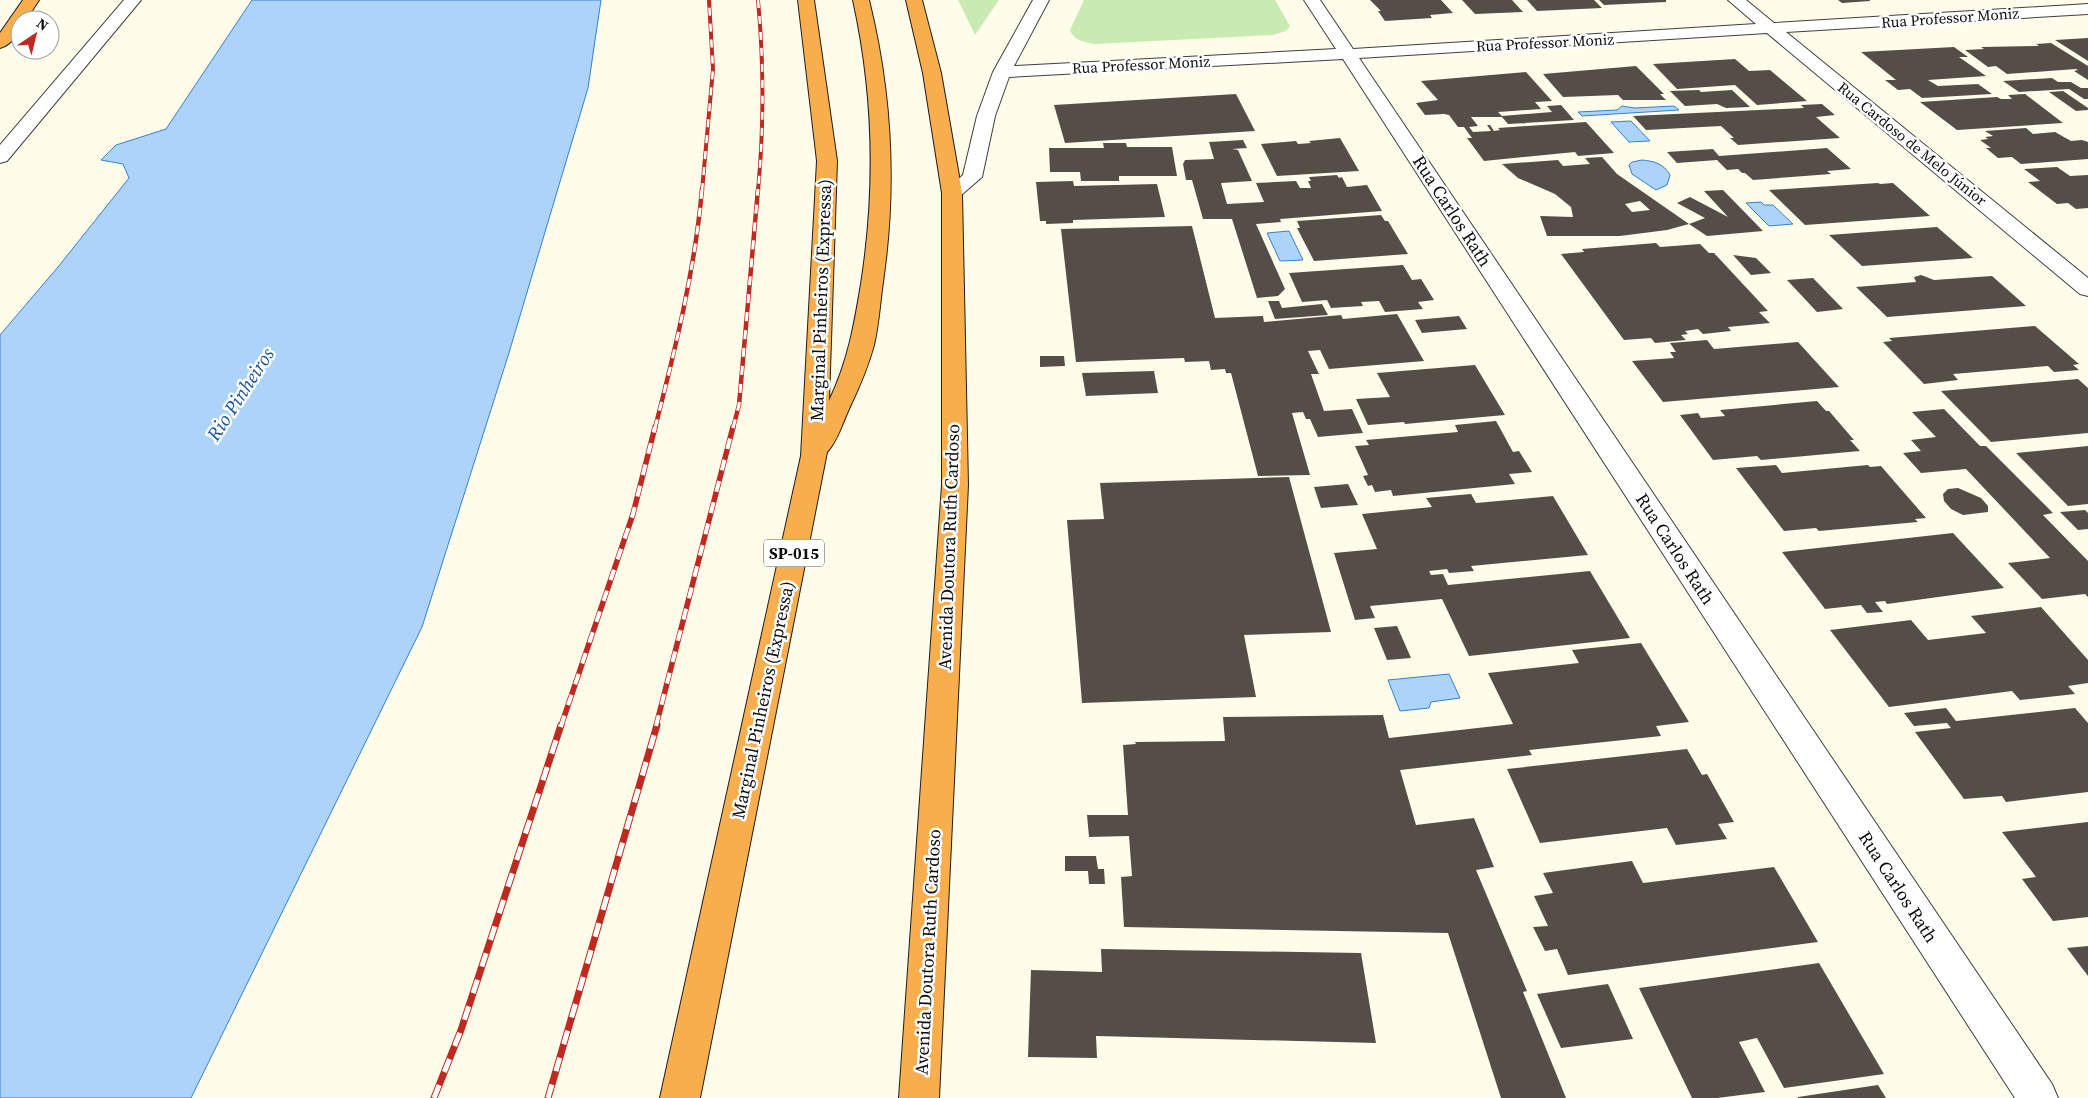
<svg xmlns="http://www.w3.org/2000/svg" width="2088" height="1098" font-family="'Source Serif 4',serif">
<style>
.green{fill:#caeab3}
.water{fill:#add4f8;stroke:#3281d1}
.building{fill:#554e48;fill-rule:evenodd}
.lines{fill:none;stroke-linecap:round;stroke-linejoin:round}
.minor-casing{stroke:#3f3f3f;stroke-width:2}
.highway-casing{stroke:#1d1d1d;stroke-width:2}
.minor{fill:#fff;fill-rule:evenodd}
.highway{fill:#f9ae4e;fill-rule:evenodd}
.rail-far3-casing{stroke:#bf2920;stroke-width:4}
.rail-far2-casing{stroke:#bf2920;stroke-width:4.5}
.rail-far1-casing{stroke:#bf2920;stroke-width:5.5}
.rail-casing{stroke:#bf2920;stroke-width:7}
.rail-far3{stroke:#fff;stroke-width:2.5;stroke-dasharray:8;stroke-linecap:butt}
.rail-far2{stroke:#fff;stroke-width:3;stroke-dasharray:9;stroke-linecap:butt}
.rail-far1{stroke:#fff;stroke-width:4;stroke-dasharray:11;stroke-linecap:butt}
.rail{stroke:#fff;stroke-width:5;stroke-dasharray:14;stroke-linecap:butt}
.labels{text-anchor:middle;stroke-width:5;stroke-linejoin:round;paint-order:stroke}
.far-street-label{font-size:15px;fill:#0c0c0c;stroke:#fff}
.shield{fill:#fff;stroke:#555;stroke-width:1}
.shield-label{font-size:16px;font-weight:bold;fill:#0c0c0c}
.street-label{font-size:18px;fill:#0c0c0c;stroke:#fff}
.water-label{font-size:19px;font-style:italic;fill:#1253a0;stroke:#fff}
</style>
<rect width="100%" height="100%" fill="#fffdea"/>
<!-- green -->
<g class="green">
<path d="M958 0H999L975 35Z"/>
<path d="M1084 0H1275L1290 26 1286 31 1273 35 1095 44C1085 42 1074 41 1070 30Z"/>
</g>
<!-- water -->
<g class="water">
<path d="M252 0H601L588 88 508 356 422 627 191 1098H0V335L58 267 129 178 123 164 101 160 116 145 166 129Z"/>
<path d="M1622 106 1635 108 1674 106 1679 110 1582 116 1578 112 1617 110Z"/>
<path d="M1631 121 1650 141 1629 142 1611 122Z"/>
<path d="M1642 160C1654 161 1664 164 1670 175L1667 185 1656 190 1632 174 1629 165 1632 162Z"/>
<path d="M1761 202 1764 205H1773L1793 224 1769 226 1746 203Z"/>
<path d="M1289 231 1303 260 1280 261 1267 233Z"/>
<path d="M1449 674 1460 698 1431 702 1429 708 1400 711 1388 680Z"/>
</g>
<!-- building -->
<g class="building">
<path d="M1370 0H1441L1453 13 1430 15 1432 18 1385 21 1378 11H1381Z"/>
<path d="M1462 0H1512L1523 12 1475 14Z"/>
<path d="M1527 0H1594L1602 8 1537 11Z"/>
<path d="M1599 0H1666V2L1604 5Z"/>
<path d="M1838 0H1870V1L1842 3Z"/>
<path d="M2088 38V61L2055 40Z"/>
<path d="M2051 43 2088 66V80L2074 71 2078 70 2076 69 2007 74 1996 66 1988 67 1965 50 1984 49 1981 47 2039 46 2036 44Z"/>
<path d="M1954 47 1968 57H1959L1986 76 1928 80 1938 86 1978 84 1992 94 1922 98 1910 89 1898 90 1885 80H1896L1861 52Z"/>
<path d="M1735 59 1749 71 1770 70 1807 101 1757 105 1735 85 1677 89 1653 64Z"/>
<path d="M1636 66 1664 94H1660L1666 100H1623L1618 95 1563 97 1543 74Z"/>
<path d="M1526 72 1552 101 1535 102 1541 109 1498 112 1502 116 1552 112 1547 106 1561 105 1574 120 1508 124 1502 117H1471L1478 126 1469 127 1473 132 1491 131 1487 125H1490L1494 131 1500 130 1498 128 1586 122 1614 153 1578 156 1575 152 1484 161 1467 138H1472L1464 127H1458L1449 115 1444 114 1425 115 1416 103 1438 100 1421 81Z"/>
<path d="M2052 78 2058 82H2071L2081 88H2088V99H2084L2069 89 2019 92 2003 81Z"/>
<path d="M1699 90 1701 92 1732 90 1750 107 1726 108 1717 104 1685 106 1670 91Z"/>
<path d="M2063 91 2088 108V110L2076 111 2049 92Z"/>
<path d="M1236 94 1255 131 1065 143 1054 105Z"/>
<path d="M2025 94 2063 123 1957 130 1920 102 1997 97 2001 99H2012L2008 95Z"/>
<path d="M1822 104 1835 115 1816 117 1840 138 1738 145 1730 138H1734L1721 126 1646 130 1633 116 1804 108 1801 105Z"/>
<path d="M2026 128 2033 134 2055 132 2071 141 2082 140 2088 142V159L2021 164 2012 157 1998 158 1986 148H1991L1980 140 1988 139 1985 137 1993 136 1985 131Z"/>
<path d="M1340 138 1359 171 1277 176 1261 144 1296 141 1298 144 1311 143 1309 141Z"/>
<path d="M1243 140 1247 148 1232 149 1238 150 1252 181 1221 183 1227 204 1264 202 1256 183 1296 181 1300 188H1311L1308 181H1311L1309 177 1337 175 1339 178 1342 177 1347 187 1367 185 1382 211 1280 219 1281 222 1256 224 1285 289 1278 296 1257 298 1232 219H1203L1192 180H1186L1183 164 1185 160 1214 159 1209 142Z"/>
<path d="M1103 143H1126L1127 147H1172L1177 176H1119V181H1081L1080 172H1050L1049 148H1104Z"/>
<path d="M1827 148 1851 169 1827 171 1831 174 1753 180 1745 173H1742L1738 169 1727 170 1717 160 1677 163 1667 152 1713 149 1719 156Z"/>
<path d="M1602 157 1617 174 1689 224 1705 218 1677 203 1690 197 1728 217 1704 191 1723 190 1763 231 1707 236 1689 224 1667 230 1620 236H1547L1540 216 1573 217 1571 207 1555 194 1518 178 1502 164 1558 160 1563 166 1590 164 1585 158ZM1640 201 1650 210 1632 212 1625 204Z"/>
<path d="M2057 167 2070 176 2088 175V208L2076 209 2068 203 2057 204 2028 182 2040 181 2024 169Z"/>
<path d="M1073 181 1074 186 1157 184 1165 217 1073 220V223L1046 224V221H1040L1036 182Z"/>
<path d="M1878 183 1880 184 1893 183 1930 216 1805 225 1769 190Z"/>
<path d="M1381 215 1385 221H1388L1408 254 1314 261 1297 228H1300L1297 221Z"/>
<path d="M1192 226 1215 318 1263 316 1264 322 1341 315 1343 319 1397 314 1424 361 1329 369 1320 350 1308 351 1319 374H1311L1324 411 1352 409 1363 433 1318 437 1310 419H1306L1303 412 1292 413 1310 475 1258 476 1231 373H1226L1225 369 1211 370 1209 361 1185 362 1184 358 1076 362 1061 229Z"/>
<path d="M1937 227 1973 258 1862 266 1829 235Z"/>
<path d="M1656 243 1660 247 1700 244 1709 253H1714L1768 311 1759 312 1770 323 1728 327 1731 331 1703 334 1698 329 1685 331 1688 334 1681 335 1686 340 1655 343 1651 338 1624 340 1561 254 1584 252 1582 249Z"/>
<path d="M1733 255 1756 258 1771 273 1751 275Z"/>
<path d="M1403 265 1412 280 1421 279 1434 300 1418 302 1423 309 1385 312 1379 301 1361 302 1363 306 1331 308 1327 300 1302 302 1289 273Z"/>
<path d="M1921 275 1934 280 1992 276 2026 306 1887 317 1856 287 1916 282 1914 277Z"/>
<path d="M1813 278 1843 309 1817 312 1787 280Z"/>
<path d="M1268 301H1279L1282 308 1322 304 1328 315 1275 319Z"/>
<path d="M1459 316 1467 329 1422 333 1415 320Z"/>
<path d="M2035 326 2079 364 2073 365 2079 370 2054 372 2048 366 1953 374 1958 380 1924 384 1883 342 1892 341 1889 338Z"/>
<path d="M1707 340 1714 349 1798 342 1839 387 1663 402 1632 361 1674 358 1670 352H1676L1670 343Z"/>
<path d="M1040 356H1064L1065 366 1040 367Z"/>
<path d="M1475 365 1505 415 1405 424 1404 422 1368 425 1356 399 1390 397 1377 373Z"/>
<path d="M1154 371 1158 393 1086 396 1082 373Z"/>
<path d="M2078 379 2088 388V433L1991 442 1941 391Z"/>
<path d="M1817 401 1826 411H1829L1854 440H1850L1860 451 1761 460 1757 456 1713 460 1680 415 1698 413 1701 418 1725 416 1720 410Z"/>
<path d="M1944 409 1980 446H1986L2053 513 2043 515 2088 561V597L2085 594 2042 599 2008 563 2050 558 1966 469 1921 473 1903 453 1921 451 1911 440 1936 437 1912 412Z"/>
<path d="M1496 421 1513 452 1519 451 1532 472 1509 474 1515 484 1393 496 1391 490 1375 492 1372 485 1368 486 1363 476 1368 475 1355 446 1369 445 1366 440 1458 432 1455 425Z"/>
<path d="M2088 446V504L2068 506 2016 453Z"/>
<path d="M1776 465 1782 473 1868 465 1870 467 1881 466 1926 518 1915 519 1918 522 1819 531 1816 528 1784 531 1736 468Z"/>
<path d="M1289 477 1331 632 1244 635 1256 697 1082 703 1067 520 1104 519 1100 483Z"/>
<path d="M1348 484 1358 505 1321 508 1314 487Z"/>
<path d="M1958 488 1981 498 1988 506V512L1963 515 1951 509 1944 501 1943 494 1948 489Z"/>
<path d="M1471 494 1476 503 1553 496 1588 555 1471 566 1474 571 1449 573 1447 569 1429 571 1431 575 1443 574 1448 585 1590 571 1630 638 1469 656 1442 599 1370 606 1375 618 1355 620 1334 553 1377 549 1362 514 1432 507 1426 498Z"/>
<path d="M2085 510 2088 513V529L2078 530 2060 512Z"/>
<path d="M1953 533 2004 588 1887 604 1885 601 1875 602 1883 612 1867 613 1861 605 1825 609 1782 552Z"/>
<path d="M2041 607 2088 660V683L2068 686 2075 694 2020 700 2012 691 1889 707 1830 630 1911 620 1928 640 1986 633 1971 616Z"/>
<path d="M1397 626 1411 658 1387 660 1374 628Z"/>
<path d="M1641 643 1689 722 1656 726 1661 736 1529 750 1532 755 1400 770 1416 825 1474 818 1494 867 1476 870 1527 991 1523 992 1566 1098H1501L1448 933 1124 927 1121 877 1132 876 1129 836 1089 837 1087 815H1128L1123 745 1136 744 1135 742 1225 741 1223 717 1383 715 1389 738 1513 724 1488 673 1579 663 1572 650Z"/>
<path d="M1946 708 1956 721 2075 708 2088 723V792L2006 802 2002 796 1964 799 1915 732 1951 728 1947 723 1914 726 1904 713Z"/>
<path d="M1687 749 1702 775 1707 774 1734 822 1718 824 1727 839 1676 845 1667 828 1540 843 1507 769Z"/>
<path d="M2088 822V917L2053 921 2022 879 2036 877 2002 832Z"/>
<path d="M1065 856H1096L1098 869H1104L1105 884H1089L1088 871H1065Z"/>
<path d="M1632 861 1643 883 1774 867 1818 942 1568 975 1557 949 1545 951 1533 927 1548 926 1534 896 1553 893 1543 873Z"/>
<path d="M2088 946V976L2067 948Z"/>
<path d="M1101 949 1361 953 1376 1043 1096 1036 1097 1058 1028 1057 1031 970 1102 972Z"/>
<path d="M1819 963 1884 1074 1784 1088 1757 1038 1739 1042 1765 1092 1717 1098H1692L1639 988Z"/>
<path d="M1608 984 1633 1039 1561 1048 1537 994Z"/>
<path d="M1878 1085 1886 1098H1798V1097Z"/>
</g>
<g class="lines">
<defs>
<g id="minor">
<path d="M124 0H141L7 161 0 163V145Z"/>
<path d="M1033 0H1049L1014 66 1336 49 1304 0H1320L1353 49 1756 24 1728 0H1746L1774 23 2088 4V14L1786 32 2088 278V296L2080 294 1767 33 1359 58 2052 1084 2058 1098H2015L1343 59 1009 77 995 116 982 177 959 197 952 199 945 197 942 193 963 175 977 116 993 72Z"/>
</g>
<g id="highway">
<path d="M23 0H39L26 20H20C20 32 12 45 0 48V33Z"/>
<path d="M798 0H814L837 161 829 401C848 361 854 326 861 284 876 188 874 95 853 0H869C892 93 897 186 883 282 880 303 879 324 874 345 868 367 859 388 849 409 843 422 837 442 827 452L700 1098H660L801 456 817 161Z"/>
<path d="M906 0H922L941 73 962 193 968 485 939 1098H899L942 485V193L923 73Z"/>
</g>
</defs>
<!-- minor casing -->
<use href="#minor" class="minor-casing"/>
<!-- highway casing -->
<use href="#highway" class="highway-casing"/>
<!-- minor -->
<use href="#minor" class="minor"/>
<!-- highway -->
<use href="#highway" class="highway"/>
<defs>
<g id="rail-far3">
<path d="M758 0C764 64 764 127 758 191"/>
<path d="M702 191 713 69 709 0"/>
</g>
<g id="rail-far2">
<path d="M655 428C675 350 695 270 702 189"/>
<path d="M733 428 739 405 758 189"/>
</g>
<g id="rail-far1">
<path d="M561 726 633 514 655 427"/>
<path d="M656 726 733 427"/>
</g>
<g id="rail">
<path d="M434 1098 461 1030 561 725"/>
<path d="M548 1098 657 725"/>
</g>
</defs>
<!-- rail-far3 casing -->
<use href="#rail-far3" class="rail-far3-casing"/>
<!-- rail-far2 casing -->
<use href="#rail-far2" class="rail-far2-casing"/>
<!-- rail-far1 casing -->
<use href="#rail-far1" class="rail-far1-casing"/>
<!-- rail casing -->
<use href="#rail" class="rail-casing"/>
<!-- rail-far3 -->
<use href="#rail-far3" class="rail-far3"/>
<!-- rail-far2 -->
<use href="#rail-far2" class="rail-far2"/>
<!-- rail-far1 -->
<use href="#rail-far1" class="rail-far1"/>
<!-- rail -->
<use href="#rail" class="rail"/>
</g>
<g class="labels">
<!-- far-street labels -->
<g class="far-street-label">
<text transform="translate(1950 18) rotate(-4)" y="5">Rua Professor Moniz</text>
<text transform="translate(1545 43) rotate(-3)" y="5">Rua Professor Moniz</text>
<text transform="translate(1141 65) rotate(-3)" y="5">Rua Professor Moniz</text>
<text transform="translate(1912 144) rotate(39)" y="5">Rua Cardoso de Melo Júnior</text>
</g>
<!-- shield labels -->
<rect class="shield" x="764" y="539.5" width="60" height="27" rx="4"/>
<g class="shield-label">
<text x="794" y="559">SP-015</text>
</g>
<!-- street labels -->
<g class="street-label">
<text transform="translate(1452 211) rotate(57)" y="6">Rua Carlos Rath</text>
<text transform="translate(821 300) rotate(-88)" y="6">Marginal Pinheiros (Expressa)</text>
<text transform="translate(949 547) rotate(-88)" y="6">Avenida Doutora Ruth Cardoso</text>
<text transform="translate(1675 549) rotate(57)" y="6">Rua Carlos Rath</text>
<text transform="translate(763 700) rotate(-78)" y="6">Marginal Pinheiros (Expressa)</text>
<text transform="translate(1898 887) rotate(57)" y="6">Rua Carlos Rath</text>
<text transform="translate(928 952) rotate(-87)" y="6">Avenida Doutora Ruth Cardoso</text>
</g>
<!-- water labels -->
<g class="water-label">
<text transform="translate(240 394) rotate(-57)" y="7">Rio Pinheiros</text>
</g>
</g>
<!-- north arrow -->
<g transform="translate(35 35) rotate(35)"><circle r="24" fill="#ffffff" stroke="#9e9e9e"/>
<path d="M0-4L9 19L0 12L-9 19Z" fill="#bf2920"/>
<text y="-8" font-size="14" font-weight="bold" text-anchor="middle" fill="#0c0c0c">N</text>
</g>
</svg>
